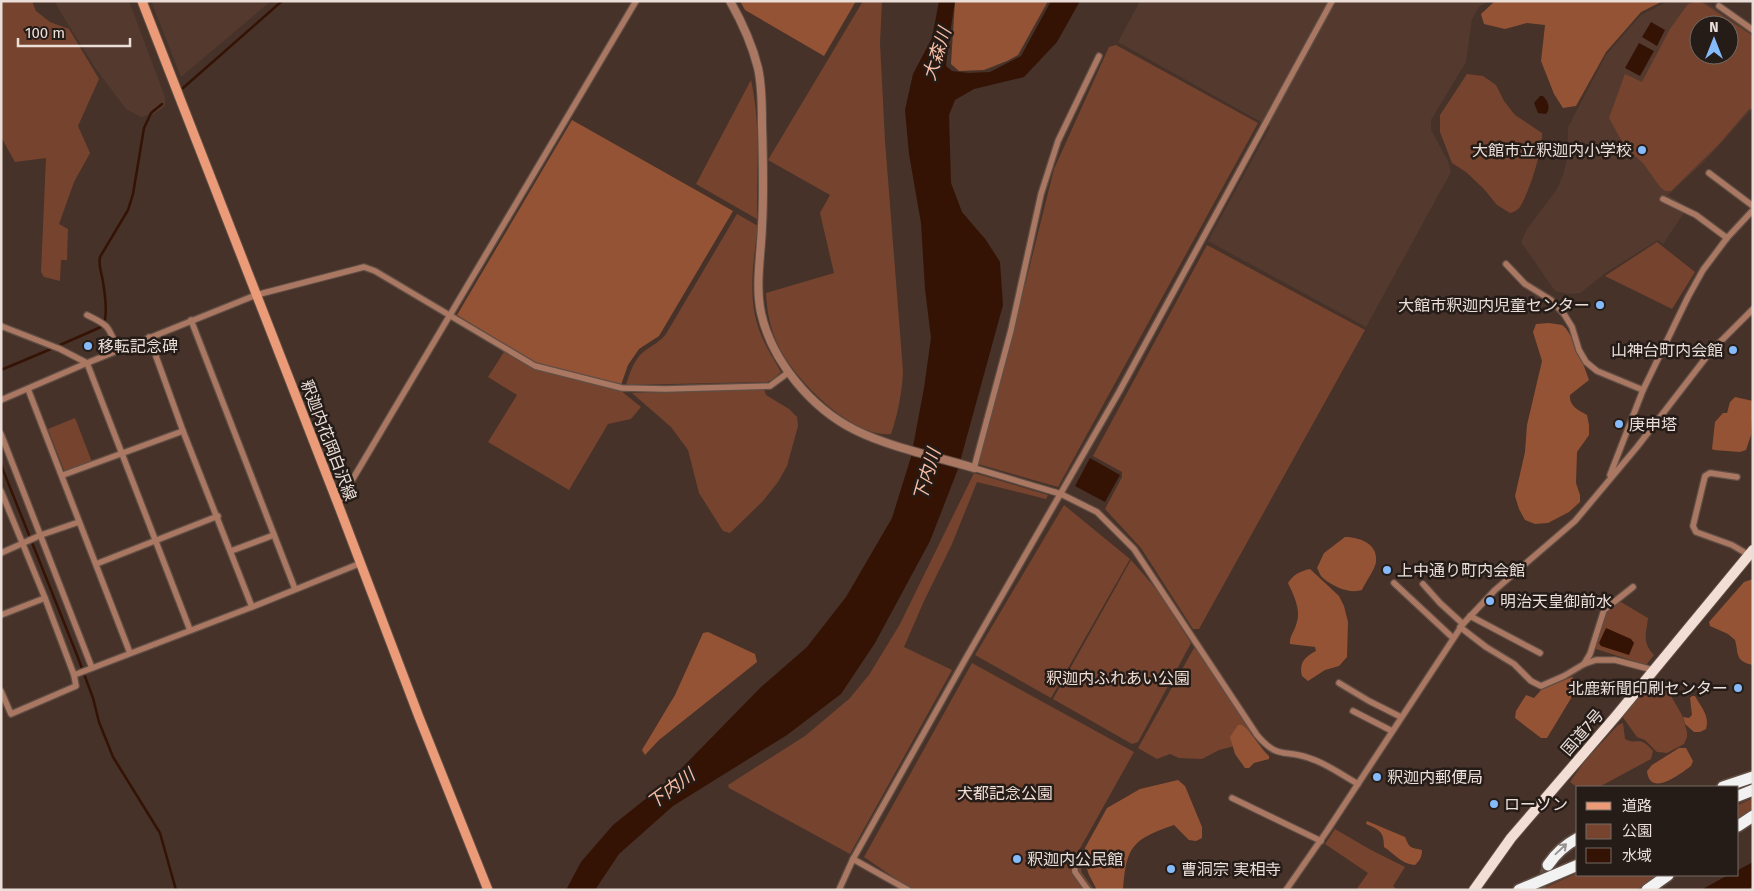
<svg xmlns="http://www.w3.org/2000/svg" width="1754" height="891" font-family="'Fira Sans','Noto Sans JP',sans-serif">
<style>
.built{fill:#54392e;fill-rule:evenodd}
.green{fill:#76442e;fill-rule:evenodd}
.forest{fill:#955335}
.water{fill:#341305}
.lines{fill:none;stroke-linecap:round;stroke-linejoin:round}
.stream{stroke:#341305;stroke-width:2.5}
.motorway-tunnel{stroke:#5f4c43;stroke-width:11;stroke-dasharray:11 5.5;stroke-linecap:butt}
.minor-casing{stroke:#604e45;stroke-width:8}
.tertiary-casing{stroke:#604e45;stroke-width:10}
.secondary-casing{stroke:#604e45;stroke-width:11}
.trunk-casing{stroke:#604e45;stroke-width:12}
.motorway-casing{stroke:#604e45;stroke-width:14}
.minor{stroke:#aa7862;stroke-width:5.5}
.tertiary{stroke:#aa7862;stroke-width:8}
.secondary{stroke:#eb9b78;stroke-width:9}
.trunk{stroke:#f2ded4;stroke-width:10}
.motorway{stroke:#f2f2f2;stroke-width:11}
.oneway{stroke:#969290}
.poi-dot{fill:#86bbfb;stroke:#251c18;stroke-width:2}
.labels{text-anchor:middle;stroke-width:5;stroke-linejoin:round;paint-order:stroke}
.poi-label{font-size:16px;fill:#ebded8;stroke:#251c18;text-anchor:start}
.street-label{font-size:16px;fill:#ebded8;stroke:#251c18}
.park-label{font-size:16px;fill:#f1ddd4;stroke:#251c18}
.water-label{font-size:18px;font-style:italic;fill:#f8bda4;stroke:#251c18}
</style>
<rect width="100%" height="100%" fill="#463229"/>
<!-- built -->
<g class="built">
<path d="M55 1H129L165 97V106L154 114 141 117 126 109 96 69 58 8Z"/>
<path d="M151 1H271L181 77Z"/>
<path d="M1140 1H1489L1479 7 1472 19 1466 62 1431 120V130L1448 161 1451 172 1366 327 1208 241 1270 127 1118 42Z"/>
<path d="M1668 1H1704L1753 34V110L1750 111 1705 161 1668 195 1688 207 1663 244 1658 240 1607 272 1580 293 1569 294 1555 291 1521 242 1527 229 1557 189 1563 175 1568 155V127L1606 55 1641 15ZM1699 25H1729V55H1699Z"/>
</g>
<!-- green -->
<g class="green">
<path d="M1 1H32L36 11 50 22 69 29 99 79 78 126 90 153 74 182 59 224 68 229 67 260H61L60 281 44 277 41 272 46 158 15 162 1 137Z"/>
<path d="M863 1H882L880 43 885 141 903 371C902 393 898 413 891 434 852 438 793 378 778 345 770 328 767 312 766 293L834 273 820 213 830 195 768 160Z"/>
<path d="M1700 1 1753 36V109H1749L1719 144 1671 191H1665L1660 187 1643 163 1625 147 1609 118 1625 74 1642 82 1670 29 1688 4ZM1699 25H1729V55H1699Z"/>
<path d="M1116 45 1258 123 1058 487 978 464 1017 317 1054 169 1109 47Z"/>
<path d="M1467 74 1483 76 1496 85 1504 101 1515 115 1542 133C1543 149 1529 193 1520 207 1518 210 1514 212 1510 213L1497 205 1484 189 1466 172 1452 163 1440 132V115Z"/>
<path d="M751 80C761 125 757 173 757 219L696 184Z"/>
<path d="M737 214 758 226C754 256 748 294 757 323 762 341 772 356 781 372L772 380 767 382 626 385C629 375 633 363 640 355 648 347 658 344 666 334Z"/>
<path d="M1657 242 1695 272 1672 309 1605 276Z"/>
<path d="M1207 245 1365 330 1199 629H1193L1141 548 1105 509 1122 477V472L1093 456Z"/>
<path d="M504 352 533 368 620 390 641 407 631 419 608 424 569 490 488 442 517 395 488 377Z"/>
<path d="M764 389 766 395 789 409 797 417 798 426 787 466 778 482 763 501 730 533 723 531 699 493 688 450 671 427 632 393Z"/>
<path d="M75 418 92 462 67 472 64 470 48 429Z"/>
<path d="M974 473 1048 495 1046 499 977 482 952 544 924 601 904 647 952 670 850 854 729 788 728 785 805 736 849 699 869 675 900 624Z"/>
<path d="M1064 505 1130 559 1051 698 975 655Z"/>
<path d="M1131 560 1158 591 1191 643 1138 742 1132 744 1053 699Z"/>
<path d="M1616 602H1621L1648 618C1646 635 1642 642 1654 655L1646 665 1596 649 1595 645 1606 610Z"/>
<path d="M1194 648 1199 651 1251 732 1246 743 1219 750 1202 759 1179 758 1170 754 1157 759 1138 748Z"/>
<path d="M972 663 1134 752 1078 852 1082 873 1094 890H912L864 857Z"/>
<path d="M1655 678 1664 684 1682 715 1687 732V737L1684 744 1667 753 1657 752 1645 740 1637 737 1622 716Z"/>
<path d="M1623 723 1625 739C1637 746 1639 734 1653 751L1651 759 1599 787 1578 788 1570 782 1584 762 1618 725Z"/>
<path d="M1753 798V809L1738 819V805Z"/>
<path d="M1335 829 1371 850 1405 867 1393 886 1397 890H1356L1368 873 1325 844Z"/>
<path d="M1578 873V875H1659L1637 890H1544V888Z"/>
</g>
<!-- forest -->
<g class="forest">
<path d="M740 1H856L824 56 745 10Z"/>
<path d="M955 1H1048L1018 55 1007 61 984 70 959 71 951 64Z"/>
<path d="M1495 1H1663L1641 12 1606 52 1576 106 1563 108 1554 94 1541 61 1545 25 1527 23 1505 29 1484 24 1481 14Z"/>
<path d="M572 120 733 211 659 336 639 349 628 365 621 385 536 363 457 315Z"/>
<path d="M1549 323C1553 324 1558 324 1562 325 1572 331 1585 368 1589 380L1570 395C1569 406 1578 410 1587 415L1589 425V435L1577 452 1576 483 1580 495V502L1569 512 1548 523 1535 524 1525 520 1519 509 1515 496 1525 452 1527 425 1542 361 1533 332 1536 324Z"/>
<path d="M1735 397 1753 401 1751 435 1746 450 1740 452 1714 450 1712 449 1715 422 1723 413H1727L1730 402Z"/>
<path d="M1345 537C1358 537 1378 543 1376 561 1376 568 1365 583 1362 590 1350 594 1333 587 1323 578 1320 576 1319 571 1317 568L1324 553Z"/>
<path d="M1310 569 1339 596 1344 606 1348 622 1347 657 1339 666 1325 670 1308 681 1302 676C1299 662 1305 657 1316 651L1315 647 1290 644C1289 637 1294 632 1296 625 1302 611 1294 596 1288 583 1293 575 1300 571 1310 569Z"/>
<path d="M1753 579V665C1735 661 1739 655 1735 640L1728 634 1710 626 1709 622 1744 582Z"/>
<path d="M708 632 755 654 757 662 659 740 645 755 642 750 675 695 703 633Z"/>
<path d="M1572 677 1576 680V690L1547 738H1541L1515 718 1516 711 1526 695 1534 698 1542 689Z"/>
<path d="M1692 696H1695C1701 707 1710 716 1706 729L1700 732H1694L1685 724 1683 717 1689 718 1692 715 1690 698Z"/>
<path d="M1238 725H1242C1253 733 1259 747 1269 756V759L1254 763 1249 768H1245L1235 754 1230 737Z"/>
<path d="M1679 748H1686L1693 761 1691 766C1680 774 1650 798 1647 771L1652 765Z"/>
<path d="M1178 780 1185 786 1202 827V838L1196 841 1189 840 1174 825C1133 839 1126 846 1123 890H1097L1089 875 1085 863V848L1107 808 1140 789Z"/>
<path d="M1367 821 1405 837C1410 849 1410 847 1422 850 1422 857 1420 860 1415 865 1401 864 1395 854 1384 847 1384 832 1380 830 1366 824Z"/>
</g>
<!-- water -->
<g class="water">
<path d="M939 1H955L948 46 946 66 952 71 969 73 990 72 1021 56 1051 1H1080L1057 42 1024 77 974 89 955 100 949 115 951 183 962 212 986 240 1000 262 1003 305 958 469 930 541 875 643 841 694 787 735 673 806 619 854 595 890H566L581 862 613 825 673 777 761 687 807 647 846 597 892 518 911 457 924 388 931 338 925 289 921 223 909 154 905 110 913 74 932 38Z"/>
<path d="M1651 22 1665 30 1657 46 1642 37Z"/>
<path d="M1639 43 1654 51 1640 76 1625 68Z"/>
<path d="M1540 96H1543C1548 101 1551 108 1546 114L1538 113 1534 103Z"/>
<path d="M1090 458 1120 475 1105 502 1075 486Z"/>
<path d="M1606 628 1631 639 1634 643 1629 655 1601 646 1599 643Z"/>
<path d="M1753 862V886L1747 890H1701L1728 875H1738V870Z"/>
</g>
<g class="lines">
<!-- stream -->
<g class="stream">
<path d="M183 88 282 1"/>
<path d="M105 320C107 308 105 294 103 282 102 273 98 266 100 257L128 210 133 194 144 128 151 113 162 104"/>
<path d="M60 345 101 327"/>
<path d="M1 370 51 349"/>
<path d="M1 465 77 655 93 698 99 722 113 757 160 833 176 890"/>
</g>
<!-- motorway-tunnel -->
<path class="motorway-tunnel" d="M1539 890 1548 865"/>
<defs>
<g id="minor">
<path d="M1719 6 1753 30"/>
<path d="M1099 56 1058 141 1041 194 1011 330 974 468 1061 494 1097 512 1134 549 1257 735C1278 760 1284 749 1309 758 1326 763 1342 775 1358 784"/>
<path d="M1709 173 1753 206"/>
<path d="M1663 199 1696 215 1727 238"/>
<path d="M1506 264 1525 284 1551 300 1564 314 1572 327 1579 350 1586 362 1597 371 1643 390"/>
<path d="M87 315C110 326 108 326 118 350"/>
<path d="M191 320 295 589"/>
<path d="M1 326 60 349 87 363 190 630"/>
<path d="M149 337 183 431 252 607"/>
<path d="M28 389 130 653"/>
<path d="M1 400 87 363 256 295 364 267 375 271 535 366 622 388 665 389 770 386 789 372"/>
<path d="M1 434 92 668"/>
<path d="M63 475 183 431"/>
<path d="M1610 475 1643 390 1688 297 1703 270 1727 238 1753 210"/>
<path d="M1737 477 1710 473 1705 476 1693 526 1696 532 1732 545 1749 555"/>
<path d="M1 491 45 598 74 675 76 686 11 714 1 691"/>
<path d="M338 504 636 1"/>
<path d="M231 551 274 535"/>
<path d="M1 553 41 535 79 522"/>
<path d="M96 564 218 516"/>
<path d="M1394 583 1453 638"/>
<path d="M1423 584 1440 603 1463 624"/>
<path d="M1 615 45 598"/>
<path d="M1470 616 1540 653"/>
<path d="M1460 627 1486 647 1514 664 1531 681 1541 686 1564 676 1584 664 1596 660H1615L1653 670"/>
<path d="M1584 664 1590 654 1604 610 1633 587"/>
<path d="M74 675 252 607 361 563"/>
<path d="M1339 683 1369 701 1401 717"/>
<path d="M1353 711 1392 731"/>
<path d="M1232 798 1321 841"/>
<path d="M1074 856 1075 872 1088 890"/>
<path d="M853 859 908 890"/>
<path d="M839 890 853 859 966 658 1119 392 1332 1"/>
<path d="M1286 890 1327 831 1463 624 1495 590 1575 521 1637 447 1711 351 1753 309"/>
</g>
<path id="tertiary" d="M730 1C742 22 752 44 758 68 762 86 762 105 762 124 763 158 764 192 762 226 761 255 755 285 761 313 772 361 811 408 855 430 889 447 937 457 974 468"/>
<path id="secondary" d="M142 1 338 504 419 717 488 890"/>
<path id="trunk" d="M1474 890 1511 838 1616 716 1753 550"/>
<g id="motorway">
<path d="M1723 787 1753 777"/>
<path d="M1738 796 1753 790"/>
<path d="M1738 826 1753 816"/>
<path d="M1548 865C1556 853 1565 845 1578 838"/>
<path d="M1519 890 1578 865"/>
<path d="M1647 890 1668 875"/>
</g>
</defs>
<!-- minor casing -->
<use href="#minor" class="minor-casing"/>
<!-- tertiary casing -->
<use href="#tertiary" class="tertiary-casing"/>
<!-- secondary casing -->
<use href="#secondary" class="secondary-casing"/>
<!-- trunk casing -->
<use href="#trunk" class="trunk-casing"/>
<!-- motorway casing -->
<use href="#motorway" class="motorway-casing"/>
<!-- minor -->
<use href="#minor" class="minor"/>
<!-- tertiary -->
<use href="#tertiary" class="tertiary"/>
<!-- secondary -->
<use href="#secondary" class="secondary"/>
<!-- trunk -->
<use href="#trunk" class="trunk"/>
<!-- motorway -->
<use href="#motorway" class="motorway"/>
</g>
<!-- one-way arrows -->
<defs><path id="oneway-shaft" d="M-6 0H5M1.5-3L5.5 0L1.5 3" fill="none" stroke-width="1.6" stroke-linecap="round" stroke-linejoin="round" transform="scale(1.25)"/></defs>
<use class="oneway" href="#oneway-shaft" transform="translate(1561 849) rotate(-43)"/>
<!-- markers -->
<g class="poi-dot">
<circle cx="1642" cy="150" r="5"/>
<circle cx="1600" cy="305" r="5"/>
<circle cx="88" cy="346" r="5"/>
<circle cx="1733" cy="350" r="5"/>
<circle cx="1619" cy="424" r="5"/>
<circle cx="1387" cy="570" r="5"/>
<circle cx="1490" cy="601" r="5"/>
<circle cx="1738" cy="688" r="5"/>
<circle cx="1377" cy="777" r="5"/>
<circle cx="1494" cy="804" r="5"/>
<circle cx="1017" cy="859" r="5"/>
<circle cx="1171" cy="869" r="5"/>
</g>
<g class="labels">
<!-- poi labels -->
<g class="poi-label">
<text x="1632" y="156" text-anchor="end">大館市立釈迦内小学校</text>
<text x="1590" y="311" text-anchor="end">大館市釈迦内児童センター</text>
<text x="98" y="352">移転記念碑</text>
<text x="1723" y="356" text-anchor="end">山神台町内会館</text>
<text x="1629" y="430">庚申塔</text>
<text x="1397" y="576">上中通り町内会館</text>
<text x="1500" y="607">明治天皇御前水</text>
<text x="1728" y="694" text-anchor="end">北鹿新聞印刷センター</text>
<text x="1387" y="783">釈迦内郵便局</text>
<text x="1504" y="810">ローソン</text>
<text x="1027" y="865">釈迦内公民館</text>
<text x="1181" y="875">曹洞宗 実相寺</text>
</g>
<!-- street labels -->
<g class="street-label">
<text transform="translate(329 440) rotate(69)" y="6">釈迦内花岡白沢線</text>
<text transform="translate(1582 732) rotate(-49)" y="6">国道7号</text>
</g>
<!-- park labels -->
<g class="park-label">
<text x="1118" y="684">釈迦内ふれあい公園</text>
<text x="1005" y="799">犬都記念公園</text>
</g>
<!-- water labels -->
<g class="water-label">
<text transform="translate(937 54) rotate(-72)" y="6">大森川</text>
<text transform="translate(927 475) rotate(-74)" y="6">下内川</text>
<text transform="translate(671 789) rotate(-37)" y="6">下内川</text>
</g>
</g>
<!-- border -->
<rect width="1754" height="891" fill="none" stroke="#ebded8" stroke-width="5"/>
<!-- legend -->
<rect x="1576" y="786" width="162" height="90" fill="#251c18" stroke="#746a65"/>
<rect x="1586" y="802" width="25" height="8" fill="#eb9b78" stroke="#746a65"/>
<text x="1622" y="811" font-size="15" fill="#ebded8">道路</text>
<rect x="1586" y="824" width="25" height="15" fill="#76442e" stroke="#746a65"/>
<text x="1622" y="836" font-size="15" fill="#ebded8">公園</text>
<rect x="1586" y="848" width="25" height="15" fill="#341305" stroke="#746a65"/>
<text x="1622" y="861" font-size="15" fill="#ebded8">水域</text>
<!-- north arrow -->
<g transform="translate(1714 40)"><circle r="24" fill="#251c18" stroke="#746a65"/>
<path d="M0-4L9 19L0 12L-9 19Z" fill="#86bbfb"/>
<text y="-8" font-size="14" font-weight="bold" text-anchor="middle" fill="#ebded8">N</text>
</g>
<!-- scale -->
<path d="M18 38v8h112v-8" fill="none" stroke="#ebded8" stroke-width="2.5"/>
<text x="25" y="38" font-size="15" fill="#ebded8" stroke="#251c18" stroke-width="4" paint-order="stroke">100 m</text>
</svg>
